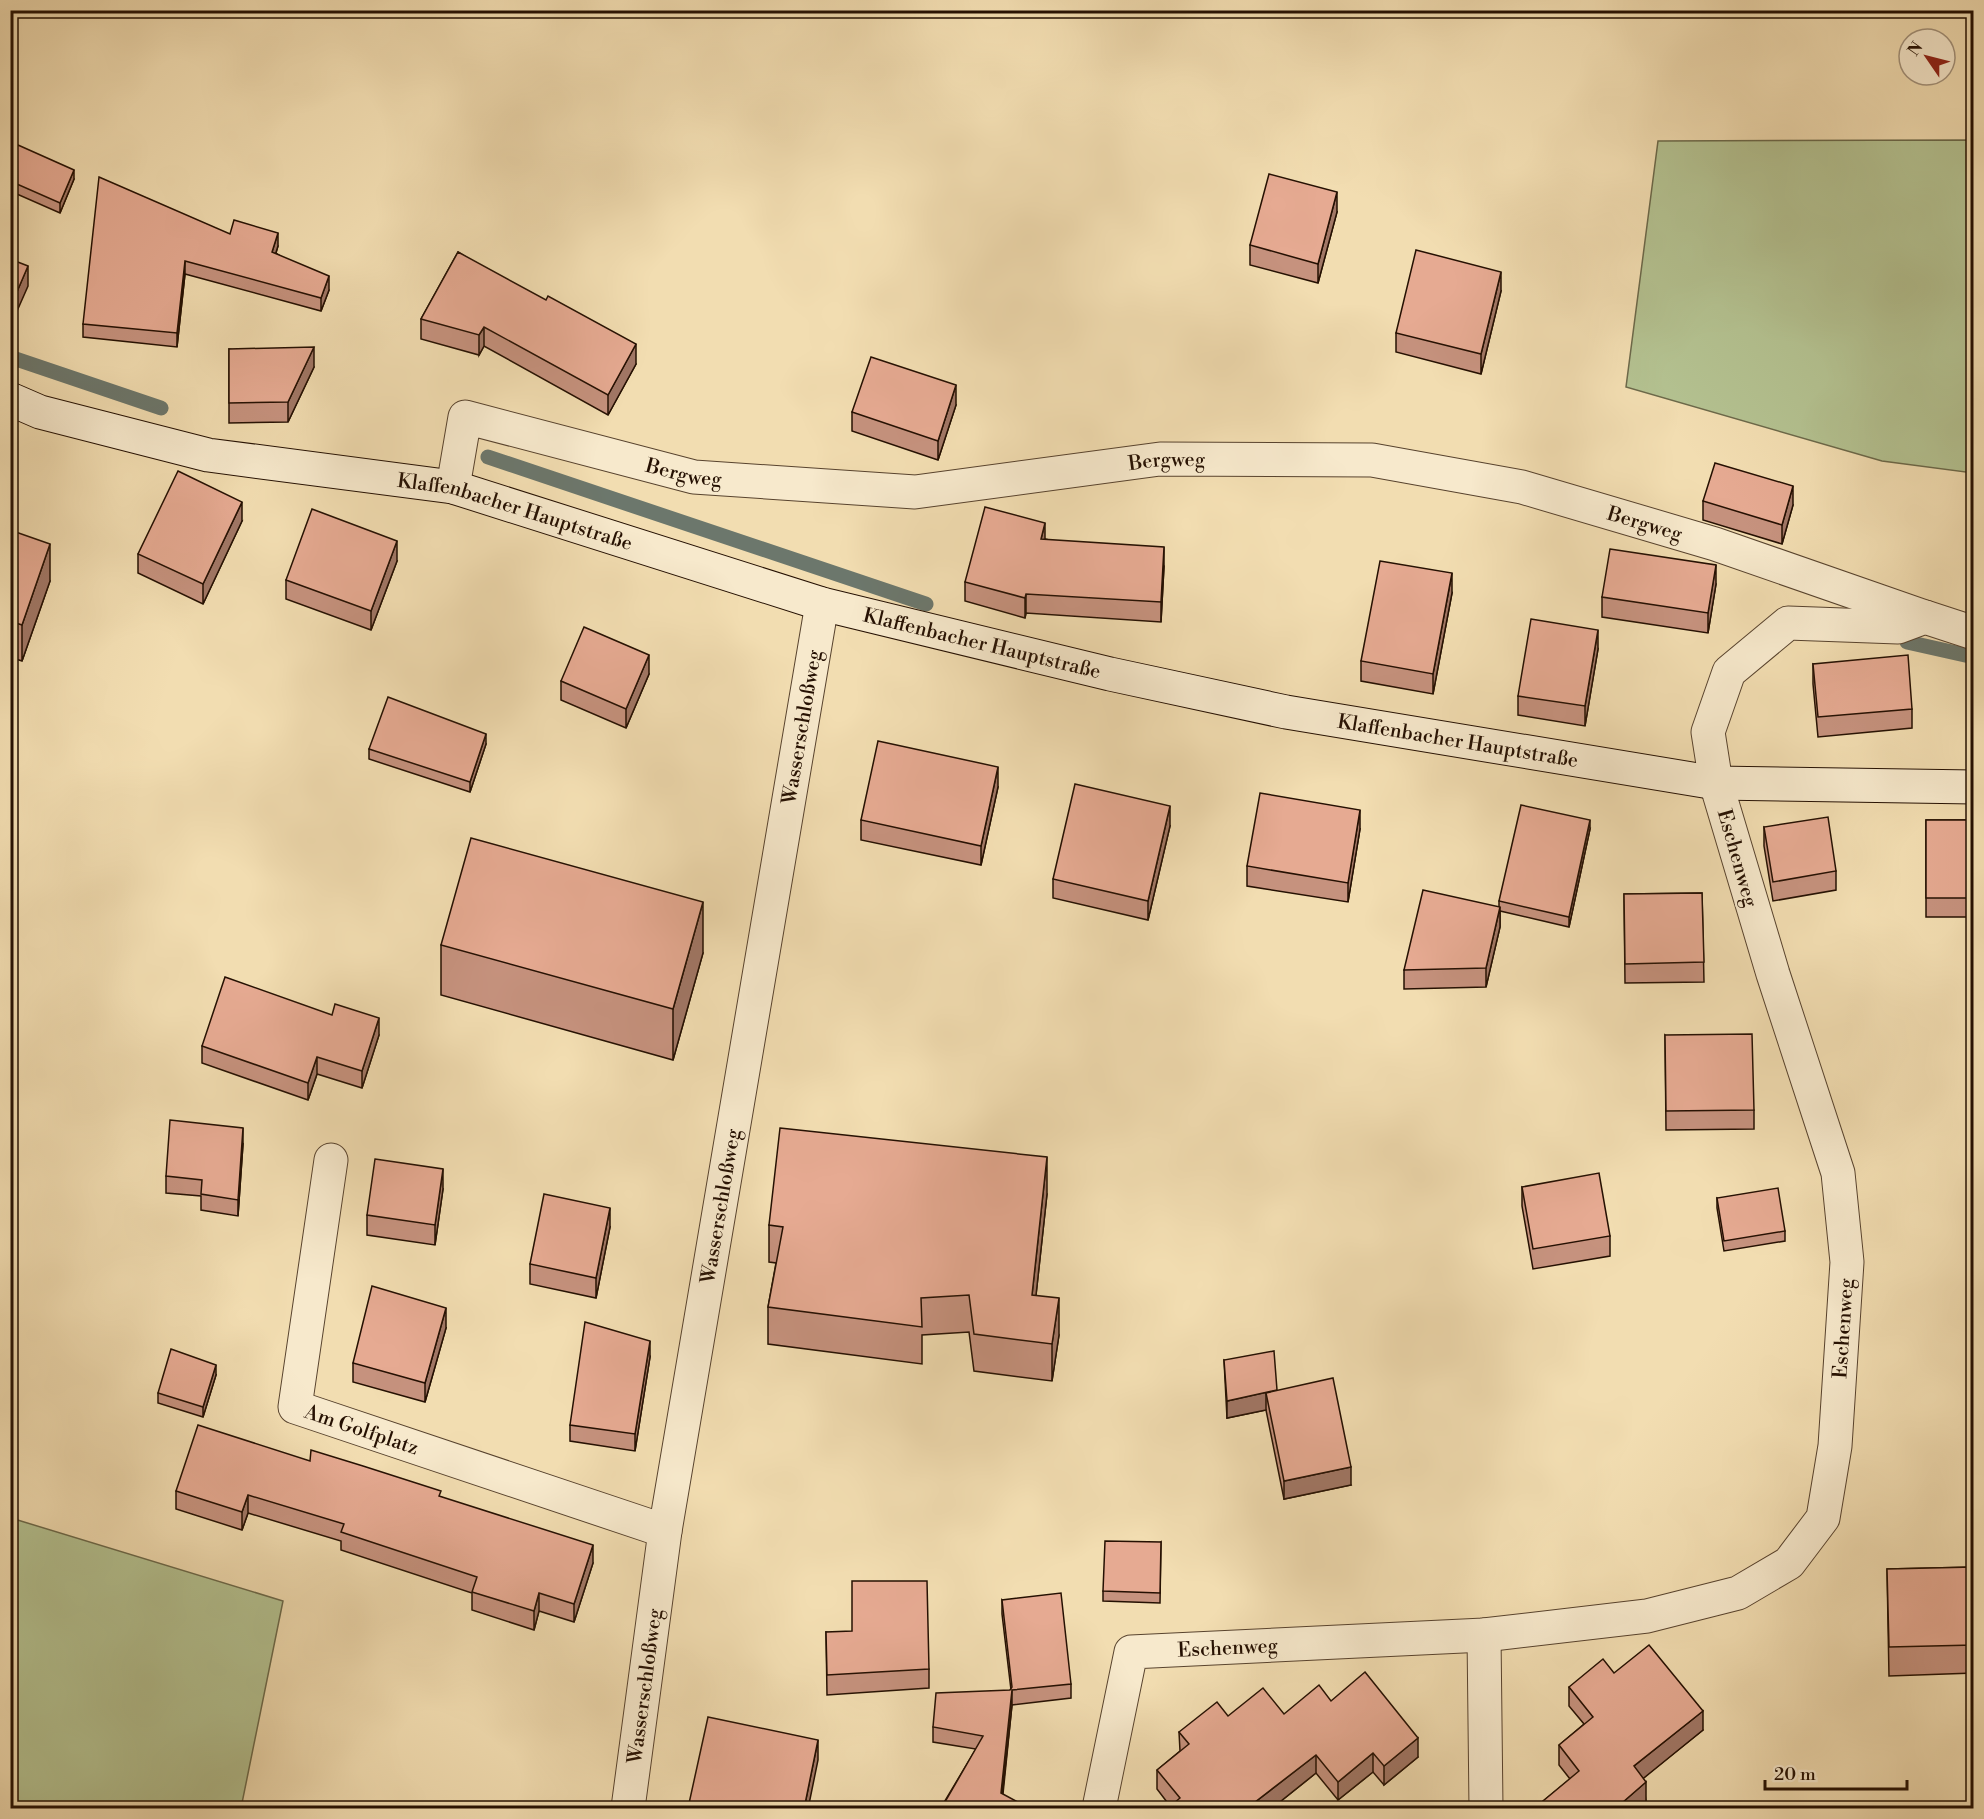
<svg xmlns="http://www.w3.org/2000/svg" width="1984" height="1819" font-family="'Libre Bodoni',serif">
<style>
.green{fill:#b4c291;stroke:#6c694a;stroke-width:1.5}
.lines{fill:none;stroke-linecap:round;stroke-linejoin:round}
.stream{stroke:#6c776c;stroke-width:15}
.street-casing{stroke:#58432e;stroke-width:35}
.secondary-casing{stroke:#251002;stroke-width:35}
.street{stroke:#f7e9cc;stroke-width:33}
.secondary{stroke:#f7e9cc;stroke-width:33}
.wall{fill:#c6927e;stroke:#251002;stroke-width:1.5}
.shaded-wall{fill:#a17766;stroke:#251002;stroke-width:1.5}
.building{fill:#e6aa92;stroke:#251002;stroke-width:1.5}
.labels{text-anchor:middle;stroke-width:4.5;stroke-linejoin:round;paint-order:stroke}
.street-label{font-size:20px;fill:#251002;stroke:#f7e9cc}
</style>
<rect width="100%" height="100%" fill="#f2ddb1"/>
<filter id="stains"><feTurbulence type="fractalNoise" baseFrequency=".00333" numOctaves="4"/><feColorMatrix values="0 0 0 0 .2 0 0 0 0 .09 0 0 0 0 .02 0 0 0 .5 -.17"/></filter>
<radialGradient id="worn" r=".72"><stop offset=".6" stop-color="#630" stop-opacity="0"/><stop offset="1" stop-color="#630" stop-opacity=".3"/></radialGradient>
<!-- green -->
<g class="green">
<path d="M1973 140V473L1882 461 1626 387 1658 141Z"/>
<path d="M11 1518 283 1601 241 1808H11Z"/>
</g>
<g class="lines">
<!-- stream -->
<g class="stream">
<path d="M10 357 161 408"/>
<path d="M488 457 926 604"/>
<path d="M1907 642 1974 657"/>
</g>
<defs>
<g id="street">
<path id="s1" d="M453 487 465 417 694 477 915 492 1160 459 1372 460 1522 487 1715 544 1925 617"/>
<path id="s2" d="M331 1160 295 1407 665 1531"/>
<path d="M1484 1635 1486 1808"/>
<path id="s3" d="M628 1808 665 1531 822 604"/>
<path id="s4" d="M1099 1808 1131 1652 1484 1635 1647 1616 1738 1593 1789 1563 1823 1518 1835 1446 1847 1262 1838 1173 1773 974 1716 783 1708 732 1729 672 1788 623 1898 627 1925 617 1974 633"/>
</g>
<g id="secondary">
<path id="s5" d="M10 399 40 412 208 455 453 487 822 604 1110 674 1286 712 1716 783 1974 787"/>
</g>
</defs>
<!-- street casing -->
<use href="#street" class="street-casing"/>
<!-- secondary casing -->
<use href="#secondary" class="secondary-casing"/>
<!-- street -->
<use href="#street" class="street"/>
<!-- secondary -->
<use href="#secondary" class="secondary"/>
</g>
<!-- wall -->
<g class="wall">
<path d="M10 162 74 179 60 213 10 191Z"/>
<path d="M1337 212 1318 283 1250 265V245Z"/>
<path d="M230 234 278 246 276 253 329 290 321 311 185 274 177 347 83 337V324Z"/>
<path d="M458 252 636 364 608 415 484 346 479 355 421 339V319Z"/>
<path d="M1501 291 1481 374 1396 352V333Z"/>
<path d="M229 349 314 367 288 422 229 423Z"/>
<path d="M956 405 938 460 852 431V412Z"/>
<path d="M1703 501 1793 505 1782 544 1703 520Z"/>
<path d="M242 521 203 604 138 573V554Z"/>
<path d="M10 530 50 581 22 661 10 657Z"/>
<path d="M1045 539 1164 566 1161 622 1026 613 1025 618 965 601V582Z"/>
<path d="M397 561 371 630 286 599V580Z"/>
<path d="M1716 584 1708 633 1602 617V597Z"/>
<path d="M1452 593 1433 694 1361 681V661Z"/>
<path d="M1598 649 1585 726 1518 715V696Z"/>
<path d="M1813 664 1912 709V728L1818 737 1813 684Z"/>
<path d="M649 674 626 728 561 700V681Z"/>
<path d="M486 744 470 792 369 759V749Z"/>
<path d="M998 787 981 865 861 840V820Z"/>
<rect x="1926" y="820" width="48" height="97"/>
<path d="M1170 826 1148 920 1053 898V879Z"/>
<path d="M1764 827 1836 871V890L1773 901 1764 846Z"/>
<path d="M1360 829 1348 902 1247 886V866Z"/>
<path d="M1590 829 1569 927 1500 911V927L1486 987 1404 989V970L1499 907V901Z"/>
<path d="M1702 893 1704 982 1625 983 1624 894Z"/>
<path d="M441 945 703 953 673 1060 441 995Z"/>
<path d="M379 1035 362 1088 317 1074 308 1100 202 1063V1046Z"/>
<path d="M1665 1035 1754 1110V1129L1666 1130Z"/>
<path d="M243 1144 238 1216 201 1210V1196L166 1193V1176Z"/>
<path d="M1522 1187 1610 1236V1256L1533 1269 1522 1206Z"/>
<path d="M443 1189 435 1245 367 1235V1215Z"/>
<path d="M1047 1194 1036 1295 1059 1335 1052 1381 974 1371 969 1332 922 1335V1364L768 1344V1307L776 1263 769 1262V1225Z"/>
<path d="M1717 1198 1785 1231V1241L1724 1251 1717 1208Z"/>
<path d="M610 1227 596 1298 530 1284V1264Z"/>
<path d="M446 1328 425 1402 353 1382V1363Z"/>
<path d="M650 1357 635 1451 570 1441V1425Z"/>
<path d="M1224 1360 1277 1391 1351 1485 1284 1499 1266 1410 1227 1418Z"/>
<path d="M216 1375 203 1417 158 1403V1393Z"/>
<path d="M310 1461 441 1497 593 1563 574 1622 539 1611 534 1630 472 1610V1593L341 1550V1541L248 1513 242 1530 176 1509V1491Z"/>
<path d="M1161 1542 1160 1603 1103 1601V1591Z"/>
<path d="M1974 1567V1673L1889 1676 1887 1569Z"/>
<path d="M1002 1600 1071 1684V1698L1012 1705 1003 1794 940 1809 976 1749 933 1742V1727L1011 1690 1002 1614Z"/>
<path d="M826 1632 929 1669V1688L827 1695Z"/>
<path d="M1614 1673 1703 1730 1643 1778 1646 1802 1638 1809H1543V1801L1570 1779 1559 1765V1745L1584 1724 1569 1706V1687Z"/>
<path d="M1331 1701 1418 1757 1384 1785 1373 1772 1338 1800 1316 1773 1271 1809H1167L1170 1806 1157 1789V1770L1180 1751 1179 1732 1228 1716 1284 1714Z"/>
</g>
<!-- shaded-wall -->
<g class="shaded-wall">
<path d="M74 170V179L60 213V203Z"/>
<path d="M1337 192V212L1318 283V264Z"/>
<path d="M278 233V246L272 265V252Z"/>
<path d="M185 261V274L177 347V333Z"/>
<path d="M28 266V286L10 327V308Z"/>
<path d="M1501 272V291L1481 374V354Z"/>
<path d="M329 276V290L321 311V298Z"/>
<path d="M484 327V346L479 355V335Z"/>
<path d="M636 344V364L608 415V395Z"/>
<path d="M314 347V367L288 422V402Z"/>
<path d="M956 385V405L938 460V441Z"/>
<path d="M1793 486V505L1782 544V525Z"/>
<path d="M242 502V521L203 604V584Z"/>
<path d="M1045 523V543L1041 539Z"/>
<path d="M397 541V561L371 630V611Z"/>
<path d="M50 544V581L22 661V625Z"/>
<path d="M1164 547V566L1161 622V602Z"/>
<path d="M1716 565V584L1708 633V613Z"/>
<path d="M1452 573V593L1433 694V674Z"/>
<path d="M1026 594V613L1025 618V598Z"/>
<path d="M1598 630V649L1585 726V706Z"/>
<path d="M649 655V674L626 728V709Z"/>
<path d="M486 734V744L470 792V782Z"/>
<path d="M998 767V787L981 865V846Z"/>
<path d="M1170 806V826L1148 920V901Z"/>
<path d="M1360 810V829L1348 902V883Z"/>
<path d="M1590 820V829L1569 927V917Z"/>
<path d="M703 902V953L673 1060V1009Z"/>
<path d="M1500 907V927L1486 987V968Z"/>
<path d="M379 1018V1035L362 1088V1071Z"/>
<path d="M317 1057V1074L308 1100V1083Z"/>
<path d="M243 1128V1144L238 1216V1200Z"/>
<path d="M1047 1157V1194L1032 1332V1295Z"/>
<path d="M443 1169V1189L435 1245V1225Z"/>
<path d="M610 1208V1227L596 1298V1278Z"/>
<path d="M1059 1298V1335L1052 1381V1344Z"/>
<path d="M446 1308V1328L425 1402V1383Z"/>
<path d="M650 1341V1357L635 1451V1434Z"/>
<path d="M216 1365V1375L203 1417V1407Z"/>
<path d="M1277 1390 1266 1393V1410L1227 1418V1401Z"/>
<path d="M1351 1467V1485L1284 1499V1481Z"/>
<path d="M248 1495V1513L242 1530V1512Z"/>
<path d="M593 1545V1563L574 1622V1604Z"/>
<path d="M539 1593V1611L534 1630V1611Z"/>
<path d="M1012 1690V1705L1001 1807V1793Z"/>
<path d="M1703 1711V1730L1634 1786V1766Z"/>
<path d="M1418 1738V1757L1384 1785V1766Z"/>
<path d="M818 1740V1760L808 1809H804Z"/>
<path d="M1373 1753V1772L1338 1800V1782Z"/>
<path d="M1316 1755V1773L1271 1809H1246Z"/>
<path d="M1646 1782V1802L1638 1809H1615Z"/>
</g>
<!-- building -->
<g class="building">
<path d="M18 145 74 170 60 203 10 181V162Z"/>
<path d="M1269 174 1337 192 1318 264 1250 245Z"/>
<path d="M99 177 230 234 234 220 278 233 272 252 329 276 321 298 185 261 177 333 83 324Z"/>
<path d="M1416 250 1501 272 1481 354 1396 333Z"/>
<path d="M458 252 546 300 548 296 636 344 608 395 484 327 479 335 421 319Z"/>
<path d="M10 259 28 266 10 308Z"/>
<path d="M314 347 288 402 229 403V349Z"/>
<path d="M871 357 956 385 938 441 852 412Z"/>
<path d="M1715 463 1793 486 1782 525 1703 501Z"/>
<path d="M178 471 242 502 203 584 138 554Z"/>
<path d="M985 507 1045 523 1041 539 1164 547 1161 602 1026 594 1025 598 965 582Z"/>
<path d="M312 509 397 541 371 611 286 580Z"/>
<path d="M10 530 50 544 22 625 10 621Z"/>
<path d="M1610 549 1716 565 1708 613 1602 597Z"/>
<path d="M1380 561 1452 573 1433 674 1361 661Z"/>
<path d="M1531 619 1598 630 1585 706 1518 696Z"/>
<path d="M584 627 649 655 626 709 561 681Z"/>
<path d="M1908 655 1912 709 1818 717 1813 664Z"/>
<path d="M388 697 486 734 470 782 369 749Z"/>
<path d="M878 741 998 767 981 846 861 820Z"/>
<path d="M1075 784 1170 806 1148 901 1053 879Z"/>
<path d="M1260 793 1360 810 1348 883 1247 866Z"/>
<path d="M1521 805 1590 820 1569 917 1499 901Z"/>
<path d="M1828 817 1836 871 1773 882 1764 827Z"/>
<rect x="1926" y="820" width="48" height="78"/>
<path d="M471 838 703 902 673 1009 441 945Z"/>
<path d="M1423 890 1500 907 1486 968 1404 970Z"/>
<path d="M1702 893 1704 962 1625 964 1624 894Z"/>
<path d="M225 977 332 1015 335 1004 379 1018 362 1071 317 1057 308 1083 202 1046Z"/>
<path d="M1752 1034 1754 1110 1666 1111 1665 1035Z"/>
<path d="M170 1120 243 1128 238 1200 201 1194 202 1180 166 1176Z"/>
<path d="M780 1128 1047 1157 1032 1295 1059 1298 1052 1344 974 1334 969 1295 921 1298 922 1327 768 1307 783 1227 769 1225Z"/>
<path d="M375 1159 443 1169 435 1225 367 1215Z"/>
<path d="M1599 1173 1610 1236 1533 1249 1522 1187Z"/>
<path d="M1778 1188 1785 1231 1724 1241 1717 1198Z"/>
<path d="M544 1194 610 1208 596 1278 530 1264Z"/>
<path d="M372 1286 446 1308 425 1383 353 1363Z"/>
<path d="M585 1322 650 1341 635 1434 570 1425Z"/>
<path d="M171 1349 216 1365 203 1407 158 1393Z"/>
<path d="M1274 1351 1277 1390 1227 1401 1224 1360Z"/>
<path d="M1333 1378 1351 1467 1284 1481 1266 1393Z"/>
<path d="M198 1425 310 1461 311 1450 363 1466 441 1491 439 1496 593 1545 574 1604 539 1593 534 1611 472 1592 477 1577 341 1532 344 1524 248 1495 242 1512 176 1491Z"/>
<path d="M1105 1541 1161 1542 1160 1593 1103 1591Z"/>
<path d="M1974 1567V1645L1889 1647 1887 1569Z"/>
<path d="M852 1581H927L929 1669 827 1675 826 1632 852 1631Z"/>
<path d="M1061 1593 1071 1684 1012 1690 1001 1793 1031 1809H941L983 1736 933 1727 936 1693 1010 1690 1012 1687 1002 1600Z"/>
<path d="M1649 1645 1703 1711 1634 1766 1646 1782 1615 1809H1549L1543 1801 1579 1771 1559 1745 1593 1717 1569 1687 1603 1659 1614 1673Z"/>
<path d="M1365 1672 1418 1738 1384 1766 1373 1753 1338 1782 1316 1755 1246 1809H1167L1180 1798 1157 1770 1189 1744 1179 1732 1217 1702 1228 1716 1263 1688 1284 1714 1319 1685 1331 1701Z"/>
<path d="M708 1717 818 1740 804 1809H693L688 1808Z"/>
</g>
<g class="labels">
<!-- street labels -->
<g class="street-label">
<text dy="7" stroke="none"><textPath href="#s1" startOffset="783">Bergweg</textPath></text>
<text dy="7" stroke="none"><textPath href="#s1" startOffset="297">Bergweg</textPath></text>
<text dy="7" stroke="none"><textPath href="#s5" startOffset="519">Klaffenbacher Hauptstraße</textPath></text>
<text dy="7" stroke="none"><textPath href="#s1" startOffset="1269">Bergweg</textPath></text>
<text dy="7" stroke="none"><textPath href="#s5" startOffset="1005">Klaffenbacher Hauptstraße</textPath></text>
<text dy="7" stroke="none"><textPath href="#s3" startOffset="1095">Wasserschloßweg</textPath></text>
<text dy="7" stroke="none"><textPath href="#s5" startOffset="1491">Klaffenbacher Hauptstraße</textPath></text>
<text transform="translate(1738 858) rotate(74)" y="7">Eschenweg</text>
<text dy="7" stroke="none"><textPath href="#s3" startOffset="609">Wasserschloßweg</textPath></text>
<text dy="7" stroke="none"><textPath href="#s4" startOffset="1077">Eschenweg</textPath></text>
<text dy="7" stroke="none"><textPath href="#s2" startOffset="320">Am Golfplatz</textPath></text>
<text dy="7" stroke="none"><textPath href="#s4" startOffset="256">Eschenweg</textPath></text>
<text dy="7" stroke="none"><textPath href="#s3" startOffset="123">Wasserschloßweg</textPath></text>
</g>
</g>
<!-- margin -->
<rect width="1984" height="1819" fill="none" stroke="#f2ddb1" stroke-width="36"/>
<rect x="12" y="12" width="1960" height="1795" fill="none" stroke="#251002" stroke-width="3"/>
<rect x="18" y="18" width="1948" height="1783" fill="none" stroke="#251002" stroke-width="1.5"/>
<!-- north arrow -->
<g transform="translate(1927 57) rotate(305)"><circle r="28" fill="#f7e9cc" stroke="#a3927b" stroke-width="1.5"/>
<path d="M0-4.5L10 22L0 15L-10 22Z" fill="#8f2418"/>
<text y="-9" font-size="16" font-weight="bold" text-anchor="middle" fill="#251002">N</text>
</g>
<!-- scale -->
<path d="M1765 1780v9h142v-9" fill="none" stroke="#251002" stroke-width="3"/>
<text x="1774" y="1780" font-size="18" fill="#251002" stroke="#f7e9cc" stroke-width="4.5" paint-order="stroke">20 m</text>
<rect width="100%" height="100%" filter="url(#stains)"/>
<rect width="100%" height="100%" fill="url(#worn)"/>
</svg>
